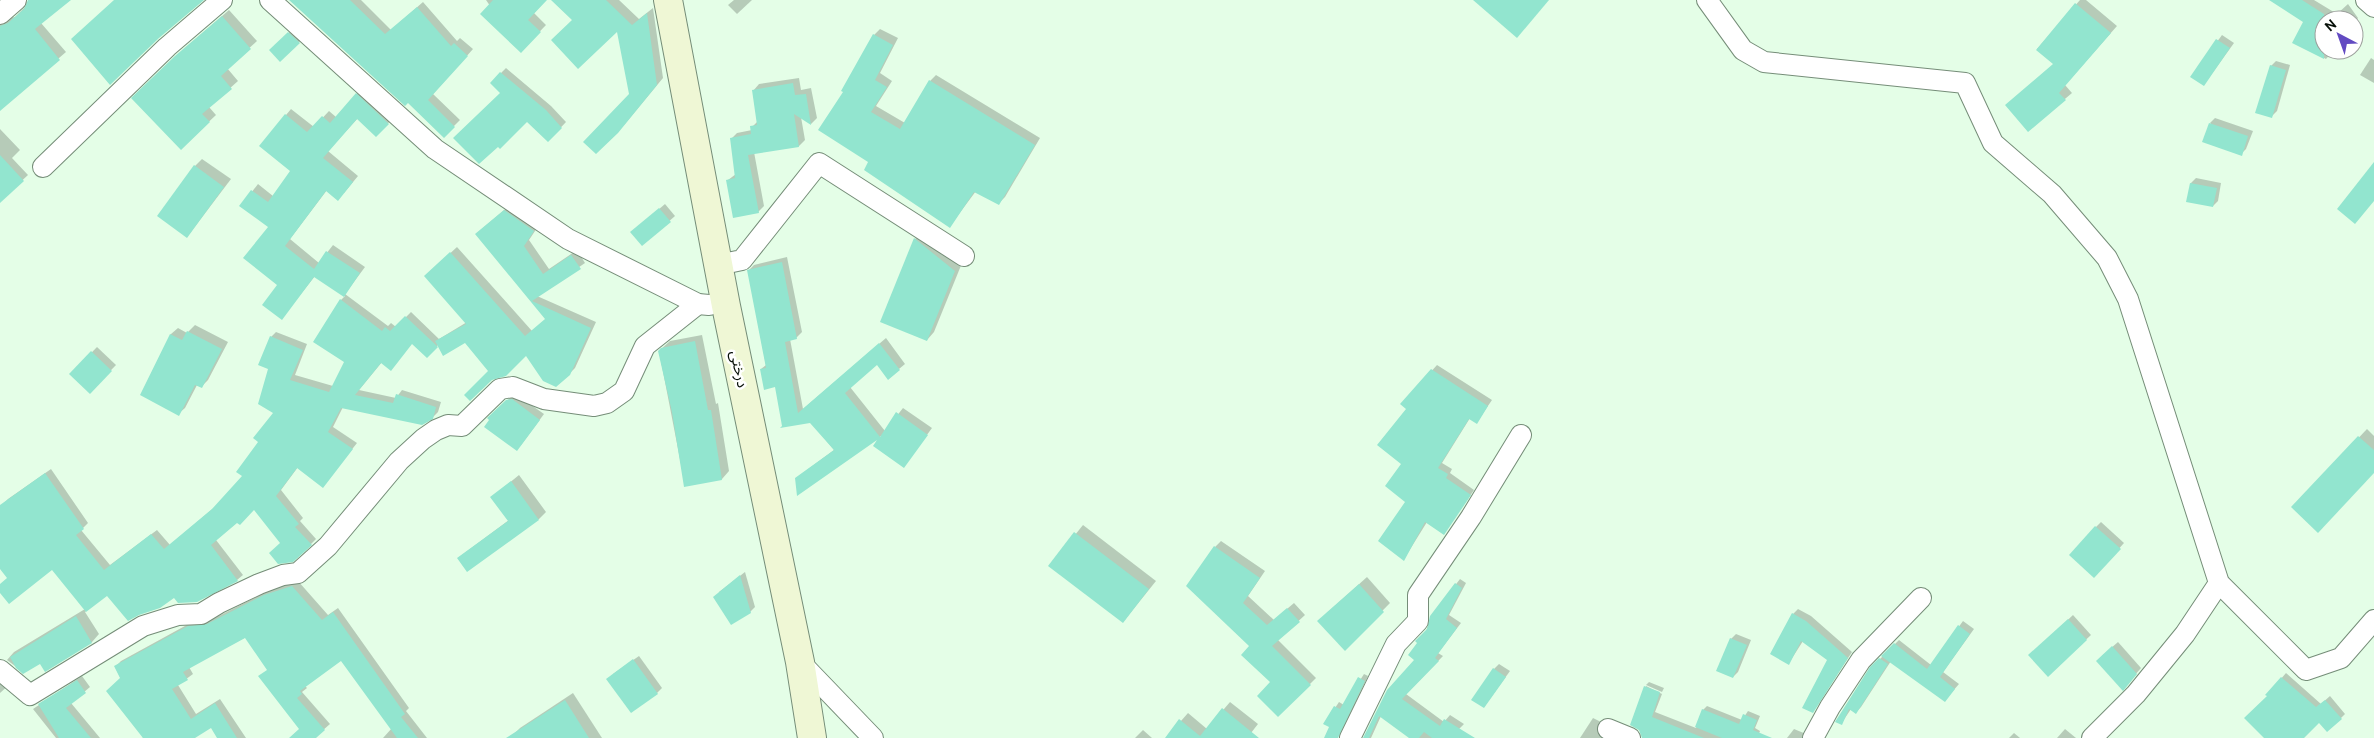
<svg xmlns="http://www.w3.org/2000/svg" width="2374" height="738" font-family="Cabin,'Noto Sans Arabic',sans-serif">
<style>
.shadow{fill:#0003}
.building{fill:#92e5cf}
.lines{fill:none;stroke-linecap:round;stroke-linejoin:round}
.street-casing{stroke:#758d78;stroke-width:22}
.secondary-casing{stroke:#758d78;stroke-width:30}
.street{stroke:#fff;stroke-width:20}
.secondary{stroke:#eff7d5;stroke-width:28}
.labels{text-anchor:middle;stroke-width:5;stroke-linejoin:round;paint-order:stroke}
.street-label{font-size:15px;fill:#071008;stroke:#fff}
</style>
<rect width="100%" height="100%" fill="#e4fee7"/>
<!-- shadow -->
<g class="shadow">
<path d="M28 0H69L41 23 66 52 2 107 0 104V16L3 19 15 17 28 4Z"/>
<path d="M291 0H361L391 30 423 2 457 41 460 38 473 49 433 94 460 120 444 136 408 101Z"/>
<path d="M486 0H546L534 13 546 25 521 51Z"/>
<path d="M552 0H619L639 19 653 8 663 78 624 125 630 94 618 30 573 20Z"/>
<path d="M734 0H752L737 14 728 5Z"/>
<path d="M2080 0H2086L2117 26 2065 85 2072 93 2028 130 2054 64 2037 49Z"/>
<path d="M2271 0H2314L2337 14 2348 4 2358 18 2354 23V20H2324V50H2334L2326 59 2294 43 2305 22Z"/>
<path d="M229 10 257 41 227 68 238 81 209 107 216 115 181 148 184 49Z"/>
<path d="M294 28 304 37 280 60 271 50Z"/>
<path d="M880 29 898 38 880 73 892 81 876 106 905 123 930 81 936 75 1040 138 1005 197 999 203 976 191 950 226 870 162 844 91 874 35Z"/>
<path d="M2222 35 2234 43 2208 79 2192 76Z"/>
<path d="M2371 58 2374 60V83L2360 75Z"/>
<path d="M2276 61 2290 65 2277 111 2272 116 2271 66Z"/>
<path d="M506 68 551 106 566 122 548 141 527 120 498 145 502 93 491 83Z"/>
<path d="M799 78 801 90 811 88 817 118 811 124 801 117 805 140 799 146 754 152 764 206 758 212 728 180 736 174 731 139 737 133 752 130V127L758 121 753 91 759 84Z"/>
<path d="M362 88 394 117 376 136 358 118 328 151 358 176 344 193 327 190 290 239 319 263 333 245 365 267 345 294 388 326 391 323 396 327 411 312 439 339 467 322 431 271 457 247 532 331 546 319 476 234 510 205 539 225 529 240 549 269 577 250 585 263 537 296 596 322 575 368 569 374 526 354 490 371 465 342 438 345 427 356 413 343 382 362 359 390 396 398 402 390 441 402 438 412 432 418 343 407 333 427 357 443 323 486 298 467 281 490 303 518 300 521 316 539 311 544 281 543 254 508 216 540 243 575 237 580 197 601 174 596 107 594 85 612 99 634 92 642 46 670 41 662 23 672 7 660 14 652 85 609 52 568 0 591V585L8 578 0 567V517L3 504 8 499 51 469 88 523 81 530 110 565 157 530 170 545 216 506 243 476 275 413 270 368 271 337 276 332 307 344 295 375 333 386 346 361 341 300 345 296 315 276 282 318 270 227 241 206 258 184 273 196 292 170 286 115 291 109 314 127 329 111 336 117Z"/>
<path d="M2215 118 2253 131 2246 149 2241 154 2210 123Z"/>
<path d="M0 129 20 150 12 158 28 175 0 201Z"/>
<path d="M202 159 231 179 187 237 195 166Z"/>
<path d="M2196 178 2221 183 2218 201 2213 206 2188 201 2191 183Z"/>
<path d="M665 204 675 216 642 245 637 228Z"/>
<path d="M923 232 962 263 934 332 927 340 915 239Z"/>
<path d="M787 257 802 332 796 338 790 339 803 409 886 338 905 364 899 369 877 363 850 387 885 431 903 408 932 428 904 466 881 436 798 493 803 473 834 450 810 421 783 426 776 386 761 369 766 365 748 271 754 265Z"/>
<path d="M195 325 228 342 208 380 201 387 197 385 185 408 178 414 142 395 171 334 178 328 187 333Z"/>
<path d="M702 335 716 404 718 403 729 471 722 479 685 485 659 351 670 341Z"/>
<path d="M97 347 116 365 90 392 71 374Z"/>
<path d="M1437 365 1492 400 1477 422 1470 418 1442 463 1452 469 1450 473 1474 490 1444 533 1427 522 1404 559 1406 501 1403 464 1407 409 1402 404Z"/>
<path d="M517 395 544 414 521 445 489 418 512 396Z"/>
<path d="M2367 429 2374 436V472L2293 507Z"/>
<path d="M519 475 546 512 539 519 458 558 509 520 492 497Z"/>
<path d="M2101 522 2124 543 2099 571 2096 527Z"/>
<path d="M1083 525 1156 581 1123 622 1050 566Z"/>
<path d="M1221 541 1265 571 1248 596 1274 620 1294 603 1305 615 1278 640 1316 678 1278 716 1272 682 1251 646 1215 547Z"/>
<path d="M745 572 755 607 750 612 719 592Z"/>
<path d="M1367 577 1390 603 1345 649 1327 613Z"/>
<path d="M1460 579 1466 583 1449 615 1461 623 1438 653 1443 656 1406 694 1444 722 1450 715 1464 724 1450 738H1411L1381 716 1371 738H1364L1416 660 1431 617Z"/>
<path d="M298 581 328 615 338 608 409 708 406 711 427 738H383L392 728 341 660 305 686 307 688 302 692 330 724 314 738H290L300 729 268 669 246 637 189 667 193 674 178 685 196 714 220 699 246 738H219L211 726 192 738H143L116 666 121 661 194 621 213 619 270 590Z"/>
<path d="M1798 609 1811 616 1852 652 1813 711 1829 660 1803 641 1789 663 1793 614Z"/>
<path d="M2073 615 2091 635 2048 675 2030 655Z"/>
<path d="M1963 621 1974 629 1943 672 1959 684 1945 700 1891 661 1861 707 1856 712 1851 709 1841 724 1837 722 1871 668 1899 640 1931 665Z"/>
<path d="M1736 634 1751 640 1738 672 1733 677 1731 639Z"/>
<path d="M2118 642 2141 668 2127 684 2102 656Z"/>
<path d="M639 656 662 688 657 693 613 674Z"/>
<path d="M1499 664 1510 671 1484 707 1494 669Z"/>
<path d="M2286 673 2321 704 2330 696 2345 714 2341 718 2319 721 2302 738H2287L2267 695Z"/>
<path d="M1364 674 1368 676 1342 732 1338 736 1331 726 1325 723 1339 702 1344 705Z"/>
<path d="M0 675 10 684 0 693Z"/>
<path d="M82 676 90 687 71 703 100 738H56L33 709Z"/>
<path d="M1649 682 1664 688 1662 692 1646 685Z"/>
<path d="M1646 686 1662 694 1655 712 1696 728 1703 710 1707 706 1742 720 1748 711 1760 716 1755 728 1760 731 1757 738H1644L1640 730 1632 725Z"/>
<path d="M573 693 602 738H515L513 735 520 728Z"/>
<path d="M1230 702 1258 724 1247 738H1166L1188 713 1207 729Z"/>
<path d="M1593 718 1601 722 1611 738H1580Z"/>
<path d="M1794 729 1806 734 1809 738H1787Z"/>
<path d="M2065 729 2076 738H2057Z"/>
<path d="M1143 730 1152 738H1135Z"/>
<path d="M2014 733 2020 738H2009Z"/>
</g>
<!-- building -->
<g class="building">
<path d="M28 0H71L35 29 60 60 0 111V26L8 23 24 9Z"/>
<path d="M114 0H204L159 38 110 85 71 39Z"/>
<path d="M289 0H350L385 34 417 7 451 46 454 43 468 56 428 100 455 127 444 138 408 103 405 106Z"/>
<path d="M493 0H547L528 20 541 32 521 53 480 14Z"/>
<path d="M551 0H606L632 25 647 13 657 85 618 133 596 154 583 142 629 94 617 32 578 69 551 40 572 20Z"/>
<path d="M1473 0H1549L1517 38Z"/>
<path d="M2269 0H2302L2324 14V59L2292 43 2303 22Z"/>
<path d="M2075 3 2111 33 2059 93 2066 100 2028 132 2005 105 2053 64 2036 50Z"/>
<path d="M222 16 251 49 221 76 232 89 202 114 210 122 181 150 131 98 175 56Z"/>
<path d="M288 32 300 43 280 62 269 50Z"/>
<path d="M873 34 893 45 875 80 887 87 871 112 900 129 929 80 1035 145 999 205 974 192 950 228 864 170 868 162 818 130 843 92 841 91Z"/>
<path d="M2216 39 2230 48 2204 86 2190 77Z"/>
<path d="M2270 65 2286 70 2272 118 2255 113Z"/>
<path d="M500 72 546 110 562 128 548 142 527 122 500 149 498 147 479 164 453 138 500 93 490 83Z"/>
<path d="M793 83 795 95 806 94 811 125 794 114 799 147 748 155 759 213 733 218 726 180 735 178 730 138 751 134 750 126 757 125 752 90Z"/>
<path d="M356 93 389 124 376 137 357 119 323 158 353 182 338 201 326 191 285 246 314 269 326 251 360 273 344 297 314 277 282 320 262 305 277 285 243 258 268 227 239 206 251 190 268 202 290 171 259 146 285 114 307 132 322 116 330 123Z"/>
<path d="M2209 123 2248 136 2242 156 2202 142Z"/>
<path d="M0 155 24 181 0 203Z"/>
<path d="M2374 162V201L2355 224 2337 209Z"/>
<path d="M194 165 224 187 187 238 157 216Z"/>
<path d="M2190 183 2217 188 2213 207 2186 202Z"/>
<path d="M659 208 671 222 642 246 630 232Z"/>
<path d="M504 210 534 231 524 246 543 274 571 255 581 269 532 301 591 328 570 375 556 387 543 381 526 356 506 376 492 380 470 401 464 395 488 371 465 343 443 356 435 341 466 324 424 276 450 252 525 336 545 319 475 234Z"/>
<path d="M914 238 955 271 927 341 880 322Z"/>
<path d="M782 262 797 339 785 342 798 413 879 343 900 370 888 380 877 365 845 393 880 437 896 412 928 435 904 468 873 446 877 440 797 496 795 478 834 450 810 423 780 428 782 426 775 387 764 390 760 369 766 368 747 270Z"/>
<path d="M340 299 382 331 385 327 390 331 405 316 438 347 427 358 412 344 391 371 381 363 355 395 393 403 396 394 436 407 433 419 422 425 341 408 328 432 353 449 323 488 297 468 276 496 299 524 295 527 312 545 293 562 278 564 269 553 280 543 254 510 240 525 237 523 211 545 238 581 197 602 178 603 174 598 160 608 139 615 128 621 107 596 86 612 52 570 9 604 0 593V584L7 578 0 569V505L45 473 84 529 76 535 104 570 151 534 164 549 212 509 242 476 236 472 258 442 253 438 273 413 258 404 268 369 258 365 270 336 303 350 290 380 329 392 344 362 313 342Z"/>
<path d="M187 331 222 349 202 388 195 385 179 416 140 395 170 334 182 340Z"/>
<path d="M695 341 708 410H711L722 480 684 487 672 412 658 351 661 348Z"/>
<path d="M91 351 112 371 90 394 69 374Z"/>
<path d="M1431 369 1488 406 1477 424 1469 419 1438 468 1448 474 1446 478 1471 495 1444 535 1425 522 1404 561 1378 541 1405 502 1385 486 1401 464 1377 445 1406 409 1400 404Z"/>
<path d="M512 399 540 420 517 451 484 427 489 420 487 418 506 400Z"/>
<path d="M2358 436 2374 450V473L2318 533 2291 507Z"/>
<path d="M511 481 539 520 467 572 457 558 508 521 490 497Z"/>
<path d="M2095 526 2121 549 2094 578 2069 555Z"/>
<path d="M1074 532 1149 589 1123 623 1048 566Z"/>
<path d="M1214 546 1260 578 1243 603 1267 625 1287 608 1300 622 1272 646 1311 685 1278 717 1257 696 1270 682 1241 655 1249 646 1186 586Z"/>
<path d="M740 575 751 613 731 625 713 597Z"/>
<path d="M1455 583 1462 588 1446 619 1457 628 1435 658 1439 661 1402 699 1440 726 1444 719 1475 738H1432L1424 732 1419 738H1409L1379 716 1369 738H1363L1387 690 1414 660 1408 655 1417 643 1415 641 1427 629 1430 616Z"/>
<path d="M1359 584 1384 612 1345 651 1317 621Z"/>
<path d="M292 586 322 620 333 612 405 714 401 717 418 738H397L341 661 300 691 302 694 297 698 325 730 316 738H289L299 729 258 676 267 670 245 638 183 672 188 680 172 689 191 719 215 703 237 738H217L211 728 195 738H143L106 691 120 678 114 666 188 626 207 624 264 595Z"/>
<path d="M1792 613 1806 621 1848 658 1813 713 1802 708 1827 660 1801 641 1789 665 1770 654Z"/>
<path d="M76 616 92 643 45 672 40 664 23 674 16 668 10 657Z"/>
<path d="M2068 619 2087 640 2048 677 2028 655Z"/>
<path d="M1958 625 1970 634 1940 677 1955 689 1945 702 1881 656 1894 643 1927 669Z"/>
<path d="M1730 638 1747 645 1733 678 1716 671Z"/>
<path d="M2112 646 2137 674 2123 691 2096 661Z"/>
<path d="M1879 658 1888 664 1856 714 1849 709 1842 725 1835 722 1870 667Z"/>
<path d="M633 659 658 694 631 713 606 679Z"/>
<path d="M1493 668 1506 677 1484 708 1471 700Z"/>
<path d="M1358 677 1365 681 1338 738H1324L1329 727 1323 724 1334 706 1340 709Z"/>
<path d="M2281 677 2316 707 2325 700 2342 719 2327 732 2319 723 2304 738H2264L2244 718 2267 696 2265 695Z"/>
<path d="M77 680 86 693 66 708 91 738H59L38 704Z"/>
<path d="M1644 686 1660 692 1652 717 1704 738H1642L1639 730 1630 725Z"/>
<path d="M565 700 589 738H506Z"/>
<path d="M1222 708 1259 738H1165L1179 719 1200 736Z"/>
<path d="M1702 709 1739 724 1743 714 1757 720 1753 730 1772 738H1722L1695 727Z"/>
</g>
<g class="lines">
<defs>
<g id="street">
<path d="M270 0 435 149 568 239 698 304 709 305"/>
<path d="M1707 0 1743 50 1764 62 1965 83 1993 143 2052 194 2107 258 2128 299 2219 583 2306 670 2341 658 2374 620"/>
<path d="M2366 0 2374 7"/>
<path d="M0 14 16 0"/>
<path d="M43 167 167 47 222 0"/>
<path d="M718 265 742 260 819 163 964 256"/>
<path d="M800 662 873 738"/>
<path d="M0 670 30 695 143 626 178 615 201 614 219 603 259 584 283 575 298 573 328 546 399 461 423 439 436 430 448 425 462 426 500 389 513 387 544 399 594 406 607 403 624 391 645 346 698 304"/>
<path d="M1608 729 1630 738"/>
<path d="M1350 738 1396 644 1418 621V595L1471 517 1521 435"/>
<path d="M1813 738 1830 707 1861 660 1921 598"/>
<path d="M2092 738 2136 694 2185 634 2219 583"/>
</g>
<path id="secondary" d="M668 0 726 306 800 662 812 738"/>
</defs>
<!-- street casing -->
<use href="#street" class="street-casing"/>
<!-- secondary casing -->
<use href="#secondary" class="secondary-casing"/>
<!-- street -->
<use href="#street" class="street"/>
<!-- secondary -->
<use href="#secondary" class="secondary"/>
</g>
<g class="labels">
<!-- street labels -->
<g class="street-label">
<text transform="translate(739 369) rotate(78)" y="5">درختی</text>
</g>
</g>
<!-- north arrow -->
<g transform="translate(2339 35) rotate(319)"><circle r="24" fill="#ffffff" stroke="#9c9f9c"/>
<path d="M0-4L9 19L0 12L-9 19Z" fill="#624ac2"/>
<text y="-8" font-size="14" font-weight="bold" text-anchor="middle" fill="#071008">N</text>
</g>
</svg>
